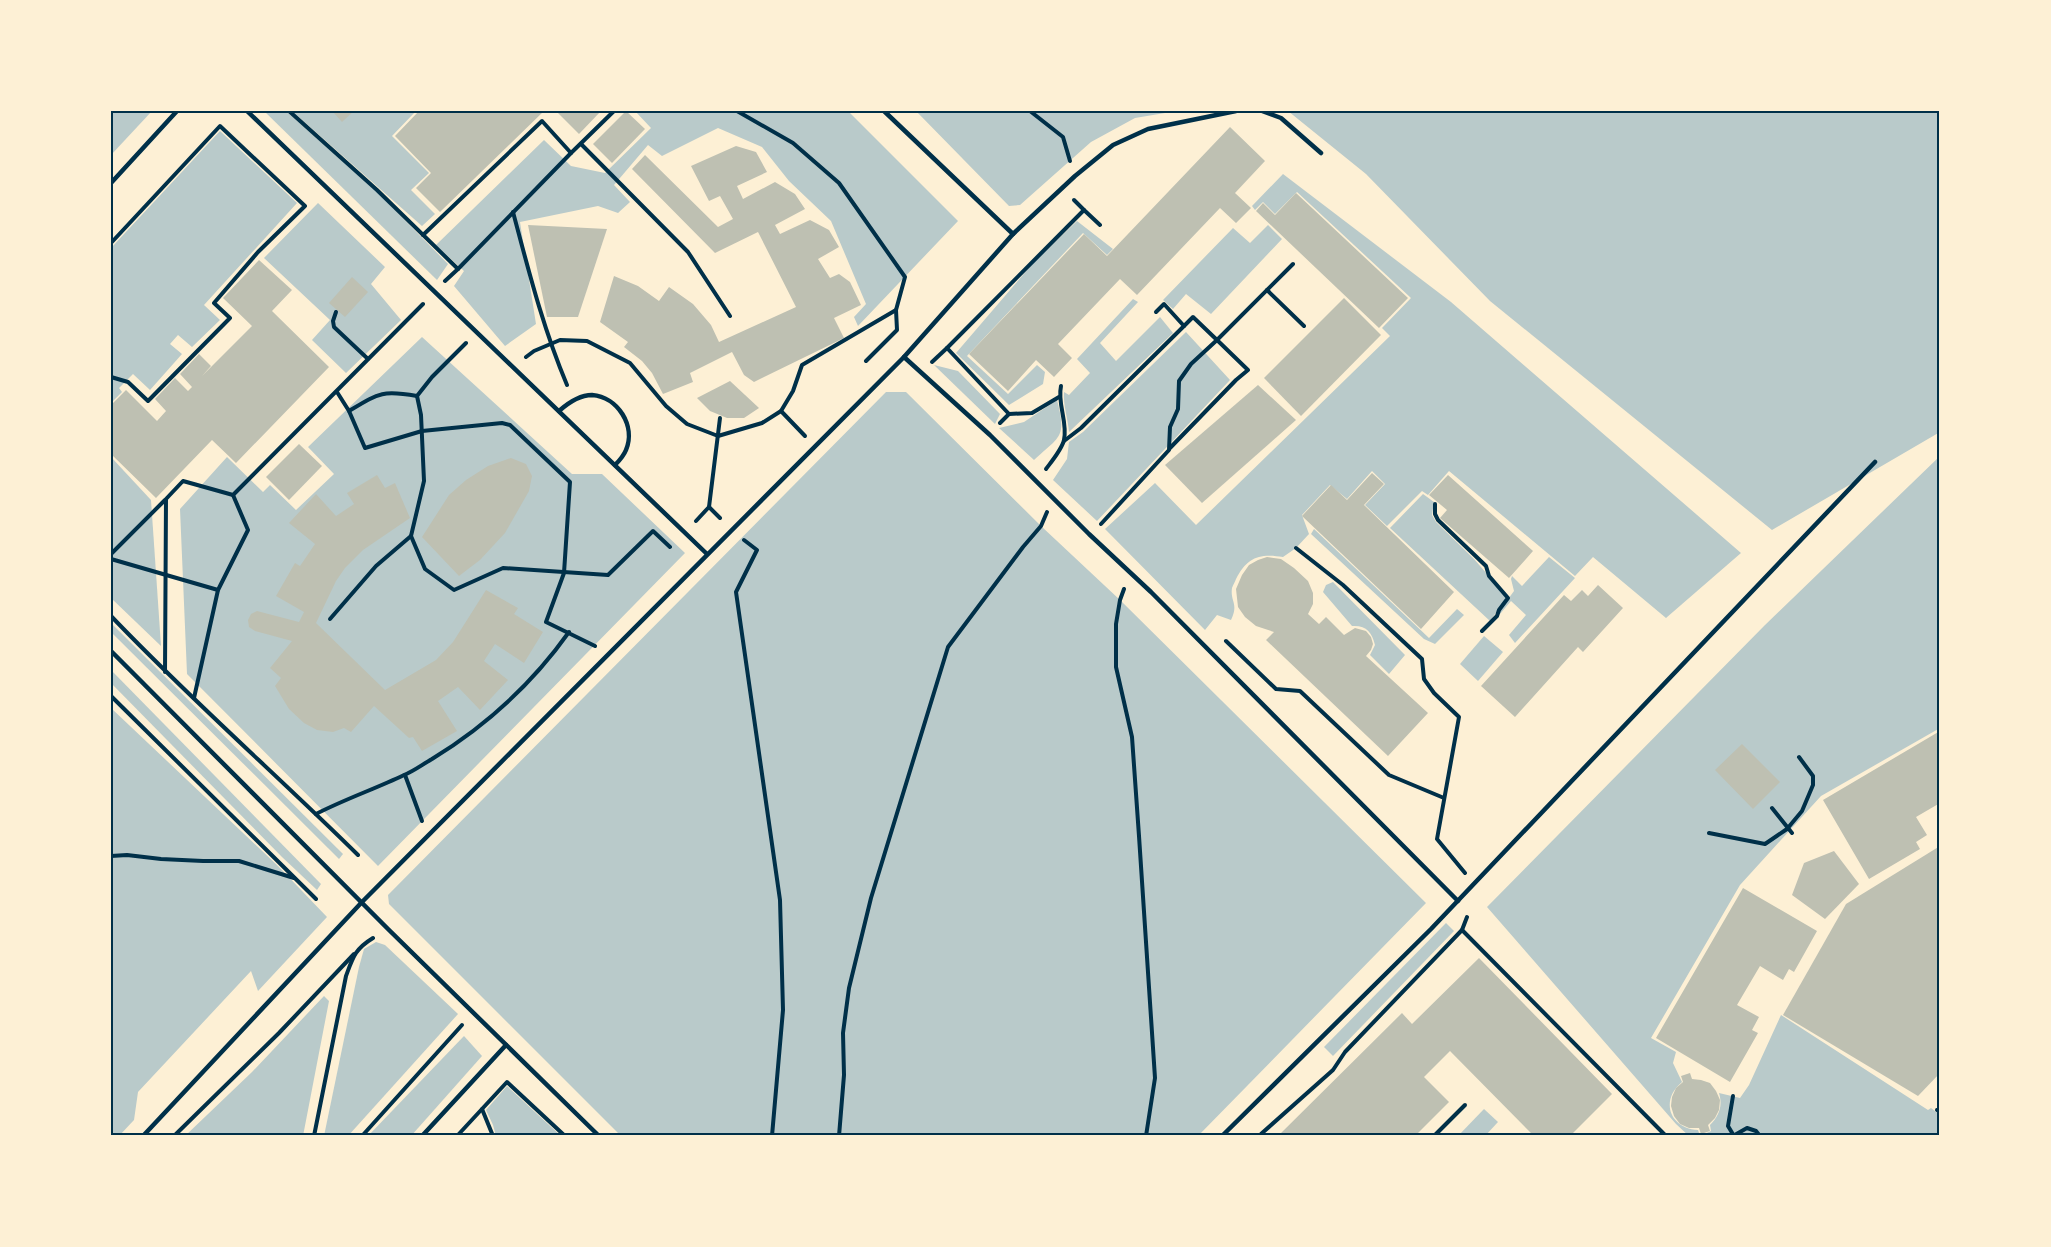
<svg xmlns="http://www.w3.org/2000/svg" width="2051" height="1247" font-family="'Fira Sans',sans-serif">
<style>
.green{fill:#b9caca}
.building{fill:#bec0b2}
.lines{fill:none;stroke-linecap:round;stroke-linejoin:round}
.path{stroke:#003049;stroke-width:4}
.service{stroke:#003049;stroke-width:4.5}
.neatline{fill:none;stroke:#003049;stroke-width:2}
</style>
<rect width="100%" height="100%" fill="#fdf0d5"/>
<!-- green -->
<g class="green">
<path d="M111 111H152L111 155Z"/>
<path d="M264 111H286L375 190 448 264 437 280Z"/>
<path d="M292 111H416L392 136 429 173 411 190 435 214 422 226Z"/>
<path d="M635 111H848L958 221 858 326 854 317 866 304 831 221 789 181 762 147 718 128 662 156 648 145 614 185 630 202 618 213 598 206 520 222 536 324 505 346 454 286 464 271 436 245 544 140 571 166 605 173 651 128Z"/>
<path d="M916 111H1177L1135 118 1091 142 1020 205 1009 206Z"/>
<path d="M1288 111H1940V432L1772 530 1490 301 1366 174Z"/>
<path d="M220 131 297 203 204 305 220 320 192 347 178 335 170 344 182 354 150 390 133 374 119 388 122 392 111 403V248Z"/>
<path d="M1283 174 1451 302 1741 553 1666 618 1593 557 1575 576 1449 471 1428 495 1422 491 1387 526 1365 505 1385 484 1372 471 1347 499 1330 485 1302 515 1309 534 1296 548 1283 557C1260 553 1247 557 1236 579 1235 582 1233 585 1232 588 1230 602 1239 603 1231 620L1217 615 1205 630 1105 529 1155 483 1196 525 1390 336 1382 328 1411 298 1297 192 1275 214 1263 202 1255 210 1252 206Z"/>
<path d="M318 203 385 267 371 284 401 320 346 373 312 340 330 320 264 258Z"/>
<path d="M1077 221 1113 249 1107 255 1083 233 967 356 1008 394 1037 365 1045 372 1043 384 1009 405 956 353 1034 262Z"/>
<path d="M1268 225 1282 239 1211 314 1186 294 1173 309 1163 300 1233 228 1250 243Z"/>
<path d="M1133 299 1138 302 1100 343 1116 361 1160 317 1173 333 1069 432C1068 419 1063 405 1064 392L1069 395 1090 373 1077 359Z"/>
<path d="M1186 332 1230 380 1097 521 1053 480 1067 459 1069 442 1083 432Z"/>
<path d="M422 337 572 474H602L685 553 378 866 187 674 180 509 227 457 263 492 270 485 296 510 334 474 308 447Z"/>
<path d="M934 365 958 371 1000 414 995 424Z"/>
<path d="M886 392H906L1041 526 1120 600 1426 903 1198 1136H621L389 904 388 895Z"/>
<path d="M1057 400C1067 438 1060 436 1034 460L999 428 1024 422Z"/>
<path d="M1940 456V728L1821 796 1740 885 1651 1038 1676 1052 1673 1063 1682 1082C1660 1100 1669 1128 1698 1130L1700 1136 1711 1131 1710 1125C1719 1116 1723 1106 1719 1093L1740 1098 1749 1085 1781 1015 1928 1110 1931 1108 1940 1115V1136H1689L1676 1124 1487 907 1765 625Z"/>
<path d="M111 457 151 500 161 646 111 598Z"/>
<path d="M1423 494 1434 502 1432 515 1436 522 1474 559 1507 597 1490 621 1390 528Z"/>
<path d="M1314 529 1429 638 1457 609 1464 615 1435 644 1424 639 1311 534Z"/>
<path d="M1549 557 1575 578 1515 643 1509 635 1526 615 1511 601 1500 614V610L1514 591 1511 579 1512 576 1522 586Z"/>
<path d="M1333 582 1405 655 1389 674 1370 655 1375 645C1372 632 1366 625 1352 626L1323 592 1326 585Z"/>
<path d="M111 623 343 854 339 859 111 632Z"/>
<path d="M1484 636 1503 652 1478 681 1460 664Z"/>
<path d="M111 670 321 884 317 890 282 857 111 683Z"/>
<path d="M111 708 278 866 327 917 258 991 251 971 138 1092 134 1120 119 1136H111Z"/>
<path d="M1446 923 1454 931 1333 1056 1324 1047Z"/>
<path d="M376 942 385 945 458 1014 348 1136H324L359 967 364 949Z"/>
<path d="M324 996 329 1001 303 1136H185L252 1072Z"/>
<path d="M464 1036 482 1056 411 1136H368Z"/>
<path d="M507 1086 561 1136H496L493 1125 486 1110Z"/>
<path d="M1484 1109 1498 1122 1485 1136H1458Z"/>
</g>
<!-- building -->
<g class="building">
<path d="M332 111H354L342 122Z"/>
<path d="M419 111H544L440 212 416 188 431 173 395 136Z"/>
<path d="M556 111H601L579 134Z"/>
<path d="M626 111 645 129 612 163 593 144Z"/>
<path d="M1230 127 1265 161 1235 193 1251 208 1236 223 1220 208 1137 295 1120 279 1058 344 1072 358 1054 377 1036 360 1008 391 969 354 1084 234 1107 256Z"/>
<path d="M736 146 756 152 767 172 737 186 743 199 775 182 795 194 805 209 775 225 780 234 810 220 829 230 839 247 818 259 830 278 839 274 850 282 861 305 834 318 844 338 754 382 744 375 732 352 690 373 693 382 663 394 652 373 642 361 624 347 628 342 600 322 614 276 638 286 659 301 669 287 693 304 711 325 719 342 796 307 758 232 715 253 632 169 645 155 718 227 733 219 720 196 709 201 691 166Z"/>
<path d="M1296 193 1408 298 1379 328 1256 211 1263 203 1275 215Z"/>
<path d="M528 225 607 229 578 317H547Z"/>
<path d="M259 260 292 290 272 311 329 367 236 463 212 440 156 498 111 454V405L126 390 157 421 166 411 155 399 175 378 188 391 192 387 180 374 199 354 211 366 202 376 252 326 223 298Z"/>
<path d="M352 277 368 292 345 317 329 303Z"/>
<path d="M1344 298 1381 335 1301 416 1264 378Z"/>
<path d="M730 381 759 408 744 418H727L710 411 697 398Z"/>
<path d="M1258 385 1296 420 1202 503 1165 465Z"/>
<path d="M299 444 322 466 289 500 266 477Z"/>
<path d="M511 458 526 464 532 476 529 491 505 533 480 560 459 576 422 537 449 495 466 480 488 466Z"/>
<path d="M1372 473 1384 484 1364 505 1454 592 1421 629 1302 516 1331 485 1347 500Z"/>
<path d="M377 475 385 488 395 483 410 518 363 550 345 568 336 581 316 623 385 690 436 660 453 642 486 590 518 608 514 614 543 632 524 663 495 644 484 661 508 680 480 710 458 687 438 701 457 731 422 751 413 737 409 738 374 706 351 732 344 728 333 732 317 730 304 723 289 709 275 686 281 678 270 668 292 641 255 631 249 627 248 620 251 614 257 611 299 622 304 612 276 596 295 563 300 566 315 544 289 523 316 494 336 516 354 504 347 493Z"/>
<path d="M1448 475 1533 551 1509 578 1440 518 1447 510 1429 495Z"/>
<path d="M1267 557 1281 559 1294 568 1308 581 1313 593V604L1308 614 1319 624 1326 617 1344 635 1355 628 1366 631 1371 637 1373 644 1371 650 1366 656 1428 713 1388 756 1266 640 1274 632 1256 626 1245 617 1238 607 1236 589 1242 575 1249 565 1258 560Z"/>
<path d="M1598 585 1623 608 1583 652 1578 647 1515 717 1481 686 1564 595 1571 601 1582 590 1588 596Z"/>
<path d="M1940 731V803L1916 817 1927 835 1916 842 1920 849 1869 879 1823 800Z"/>
<path d="M1742 744 1780 782 1753 809 1715 770Z"/>
<path d="M1940 846V1073L1918 1096 1783 1015 1846 904Z"/>
<path d="M1834 851 1859 884 1825 919 1792 895 1804 863Z"/>
<path d="M1743 888 1817 931 1794 972 1789 969 1783 980 1760 966 1737 1005 1759 1017 1752 1030 1758 1033 1730 1082 1656 1038Z"/>
<path d="M1479 958 1612 1094 1570 1136H1534L1450 1051 1424 1077 1449 1102 1415 1136H1278L1402 1013 1412 1024Z"/>
<path d="M1690 1073 1692 1079 1701 1080 1710 1083 1716 1091 1720 1100 1719 1110 1715 1118 1708 1125 1710 1131 1701 1134 1699 1128H1689L1680 1124 1674 1116 1671 1106 1672 1097 1676 1088 1683 1082 1681 1076Z"/>
</g>
<g class="lines">
<!-- path -->
<g class="path">
<path d="M289 111 377 190 458 269 445 281"/>
<path d="M737 111 793 143 839 183 905 277 896 310 897 330 866 361"/>
<path d="M1030 111 1063 137 1070 161"/>
<path d="M581 144 688 252 730 316"/>
<path d="M1074 200 1084 210"/>
<path d="M513 212C529 272 543 328 567 385"/>
<path d="M423 235 542 121 571 153 614 111"/>
<path d="M111 243 220 126 305 206 258 252 214 303 230 318 148 401 128 382 111 377"/>
<path d="M458 269 571 153"/>
<path d="M1267 290 1304 326"/>
<path d="M336 312 333 321 334 327 368 359"/>
<path d="M466 343 432 377 417 396 421 415 424 481 411 536 425 569 454 590 503 568 608 575 653 531 670 547"/>
<path d="M526 357 534 351 560 340 587 341 630 363 666 406 687 424 718 436 762 423 781 411 793 391 802 365 896 310"/>
<path d="M932 362 947 348"/>
<path d="M337 392 349 411 365 448 422 431 502 423 510 425 570 482 564 573 546 622 595 646"/>
<path d="M349 411C379 393 382 390 417 396"/>
<path d="M781 411 805 436"/>
<path d="M1009 414 947 348 1084 210 1100 225"/>
<path d="M1000 423 1009 414 1032 413 1059 397"/>
<path d="M1064 441 1081 428 1184 326 1164 304 1156 312"/>
<path d="M1170 448 1236 380 1248 370 1217 340 1293 264"/>
<path d="M1046 469C1052 461 1062 449 1064 440 1068 422 1057 404 1061 386"/>
<path d="M1435 504V514L1438 520 1486 566 1489 576 1508 598 1499 610 1497 616 1482 631"/>
<path d="M709 507 720 418"/>
<path d="M696 521 709 507 720 518"/>
<path d="M1101 524 1169 450 1170 427 1178 409 1179 381 1191 364 1217 340 1193 317 1184 326"/>
<path d="M744 540 757 550 736 592 780 900 783 1010 772 1136"/>
<path d="M1296 548 1343 585 1422 659 1424 679 1434 693 1459 717 1437 839 1465 873"/>
<path d="M111 554 165 500"/>
<path d="M111 559 218 590"/>
<path d="M1124 589 1120 600 1116 624V667L1132 737 1139 836 1155 1078 1146 1136"/>
<path d="M111 616C190 699 276 774 358 855"/>
<path d="M330 619 376 566 411 536"/>
<path d="M1226 641 1276 689 1300 691 1389 775 1444 798"/>
<path d="M165 672 166 499 183 481 233 495 423 304"/>
<path d="M111 696 316 899"/>
<path d="M194 698 218 590 248 530 233 495"/>
<path d="M405 775 422 821"/>
<path d="M1772 808 1792 833"/>
<path d="M316 814C345 799 375 789 404 775 414 771 423 764 432 759 486 726 532 684 569 632"/>
<path d="M1709 833 1765 844 1787 829 1802 811 1813 785V776L1799 757"/>
<path d="M111 856 127 855 161 859 203 861H239L294 878"/>
<path d="M1462 930 1666 1136"/>
<path d="M1733 1096 1728 1126 1734 1136"/>
<path d="M482 1109 493 1136"/>
<path d="M1937 1110 1940 1111"/>
<path d="M174 1136 279 1033 354 954"/>
<path d="M314 1136 346 976C353 957 355 949 373 938"/>
<path d="M362 1136 462 1025"/>
<path d="M457 1136 507 1082 565 1136"/>
<path d="M839 1136 844 1075 843 1033 849 988 871 898 948 647 1023 547 1041 526 1047 512"/>
<path d="M1261 1136V1134L1333 1070 1345 1052 1462 930 1467 917"/>
<path d="M1434 1136 1465 1105"/>
<path d="M1494 1136 1495 1135"/>
<path d="M1733 1136 1747 1128 1756 1131 1760 1136"/>
</g>
<!-- service -->
<g class="service">
<path d="M247 111 707 554"/>
<path d="M1262 111 1281 118 1321 153"/>
<path d="M111 183 177 111"/>
<path d="M1013 234 1075 176 1113 145 1148 129 1236 111"/>
<path d="M904 357 990 435 1089 534 1151 592 1458 901"/>
<path d="M559 411C568 403 579 395 592 395 618 397 636 426 626 450 624 455 619 461 615 465"/>
<path d="M111 651 388 929 599 1136"/>
<path d="M143 1136 362 902 904 357 1013 234 884 111"/>
<path d="M422 1136 506 1045"/>
<path d="M1222 1136 1431 929 1875 462"/>
</g>
</g>
<!-- border -->
<rect width="2051" height="1247" fill="none" stroke="#fdf0d5" stroke-width="225"/>
<rect x="112" y="112" width="1826" height="1022" class="neatline"/>
</svg>
